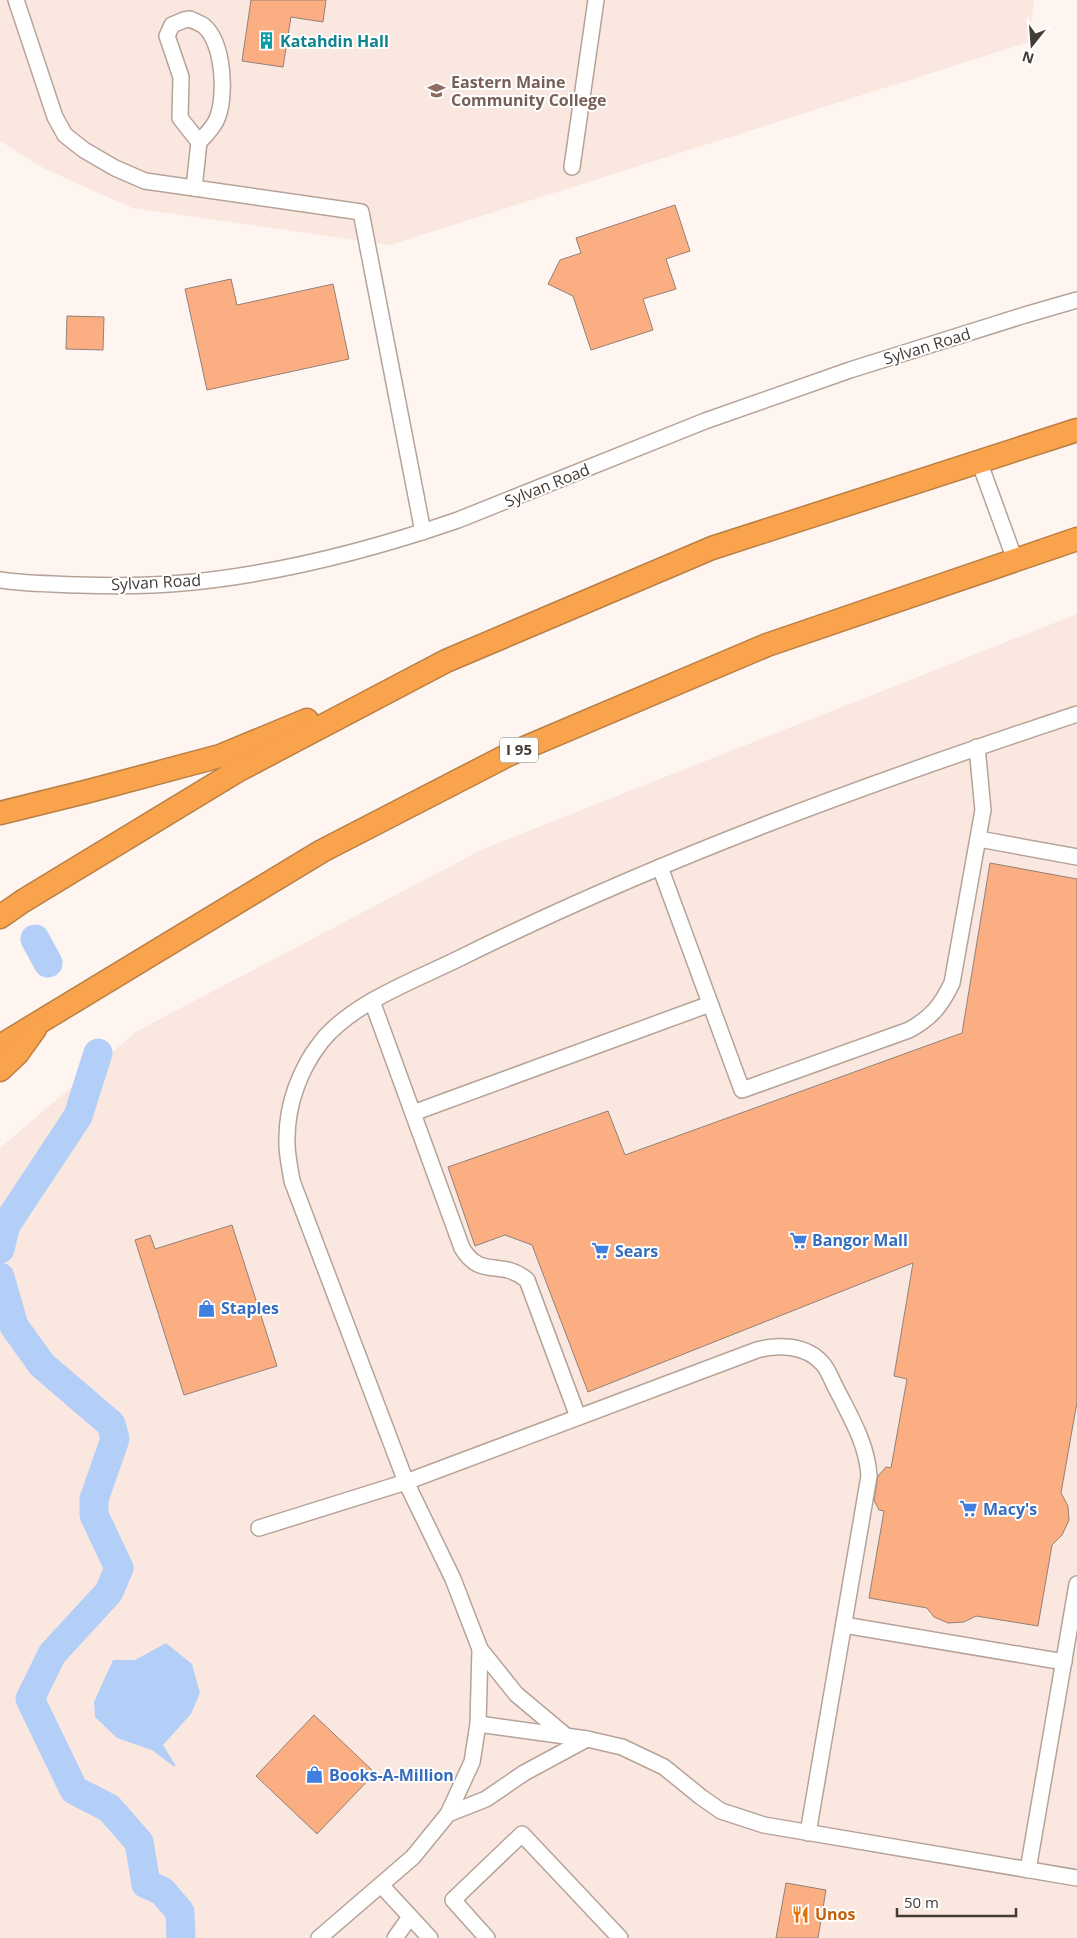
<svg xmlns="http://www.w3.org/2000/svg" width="1077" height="1938" font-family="'Open Sans',sans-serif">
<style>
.built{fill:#fae8e0}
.water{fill:#b3cff8}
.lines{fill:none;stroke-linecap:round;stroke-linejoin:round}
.river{stroke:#b3cff8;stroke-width:29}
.building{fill:#fcae83;stroke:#938076}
.minor-casing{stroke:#b6a398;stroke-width:18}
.highway-casing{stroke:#b97f45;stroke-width:25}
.minor{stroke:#fff;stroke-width:15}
.highway{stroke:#f9a34d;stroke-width:22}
.labels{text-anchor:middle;stroke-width:4;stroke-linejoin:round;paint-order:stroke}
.shield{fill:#fff;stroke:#7b7672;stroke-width:1}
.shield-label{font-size:15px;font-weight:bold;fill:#433b36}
.culture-label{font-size:16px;font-weight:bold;fill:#0d838f;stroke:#fff;text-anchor:start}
.education-label{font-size:16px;font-weight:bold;fill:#785e54;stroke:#fff;text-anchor:start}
.street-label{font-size:16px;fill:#433b36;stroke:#fff}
.shop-label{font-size:16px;font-weight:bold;fill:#366cbe;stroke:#fff;text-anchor:start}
.food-label{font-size:16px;font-weight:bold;fill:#c56008;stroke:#fff;text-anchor:start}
</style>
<rect width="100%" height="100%" fill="#fef5f1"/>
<!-- built -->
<g class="built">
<path d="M0 0H1034L1029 42 390 245 132 208 45 169 0 141Z"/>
<path d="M1077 614V1938H0V1148L137 1031 483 849Z"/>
</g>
<!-- water -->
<path class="water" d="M166 1643 192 1664 200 1693 191 1714 163 1745 176 1766H173L152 1750 117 1738 95 1717 94 1702 113 1660H135Z"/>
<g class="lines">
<!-- river -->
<g class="river">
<path d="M35 939 48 963"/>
<path d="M0 1249 6 1225 78 1116 98 1053"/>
<path d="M0 1277 14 1326 42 1365 111 1424 115 1439 94 1499V1515L119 1568 109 1592 52 1654 30 1699 74 1790 109 1808 139 1842 146 1884 162 1891 180 1912 181 1938"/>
</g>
</g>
<!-- building -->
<g class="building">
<path d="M251 0H326L323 22 291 17 283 67 242 61Z"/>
<path d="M675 205 690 251 666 259 676 289 643 299 653 330 591 350 573 296 548 284 560 260 581 253 576 238Z"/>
<path d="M231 279 237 305 333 284 349 359 207 390 185 289Z"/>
<path d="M67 316 104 317 103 350 66 349Z"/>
<path d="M990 863 1077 879V1402L1061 1493 1068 1506 1069 1520 1062 1535 1052 1545 1038 1626 976 1616 964 1622 948 1623 934 1617 927 1608 869 1598 884 1511 879 1510 874 1500 878 1476 886 1467 891 1468 907 1379 894 1376 913 1263 588 1392 532 1245 505 1235 475 1246 448 1167 608 1111 625 1155 962 1033Z"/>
<path d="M232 1225 277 1366 184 1395 135 1240 150 1235 155 1249Z"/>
<path d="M314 1715 375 1773 317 1834 256 1776Z"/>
<path d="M786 1883 826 1890 818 1938H776Z"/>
</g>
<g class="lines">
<defs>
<g id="minor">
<path d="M16 0 55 117 65 135 84 150 115 168 145 181 361 212 423 532"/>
<path d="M190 19C194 21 200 23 204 26 224 43 227 99 216 121 212 129 205 136 199 142L180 118 181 77 167 36 172 25 184 20Z"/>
<path d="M572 167 596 0"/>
<path d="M194 188 199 142"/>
<path d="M979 461 1015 560"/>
<path d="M0 580C26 584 53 584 79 585 109 586 140 586 170 584 265 577 368 551 458 520L705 421 850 370 1025 315 1077 300"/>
<path d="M979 839 1077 857"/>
<path d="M660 867 742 1090 909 1030C931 1018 941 1006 952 983L983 810 977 747"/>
<path d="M372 1001 462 1248C481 1280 501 1258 527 1280L578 1417"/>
<path d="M413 1113 710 1004"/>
<path d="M259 1528 406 1482 757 1350C778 1344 806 1345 822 1363 829 1370 832 1382 837 1390 851 1418 867 1444 869 1476L808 1833"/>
<path d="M844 1625 1064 1662"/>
<path d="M480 1649 516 1694 566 1736"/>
<path d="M478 1724 587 1739 622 1747 664 1767 701 1797 721 1811 764 1825 1077 1878"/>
<path d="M448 1814 486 1799 524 1773 587 1739"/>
<path d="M1028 1870 1077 1584"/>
<path d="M381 1885 430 1938"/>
<path d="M319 1938 413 1857 448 1814 472 1762 478 1724 480 1649 453 1579 406 1482 292 1181C290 1167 286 1152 287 1138 287 1104 300 1069 321 1042 352 1003 413 981 458 959 657 860 866 784 1077 714"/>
<path d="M395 1938 410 1917"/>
<path d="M487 1938 453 1900 522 1834 620 1938"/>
</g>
<g id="highway">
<path d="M0 813 89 791 220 756 307 720"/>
<path d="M0 917 23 901 237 771 446 661 712 548 1077 430"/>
<path d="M0 1046 322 851 510 754 767 645 1077 539"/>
<path d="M0 1070 17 1054 35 1029"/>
</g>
</defs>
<!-- minor casing -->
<use href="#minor" class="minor-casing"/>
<!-- highway casing -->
<use href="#highway" class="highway-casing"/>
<!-- minor -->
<use href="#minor" class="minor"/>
<!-- highway -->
<use href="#highway" class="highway"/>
</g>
<!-- icons -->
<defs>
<symbol id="building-bare" viewBox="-9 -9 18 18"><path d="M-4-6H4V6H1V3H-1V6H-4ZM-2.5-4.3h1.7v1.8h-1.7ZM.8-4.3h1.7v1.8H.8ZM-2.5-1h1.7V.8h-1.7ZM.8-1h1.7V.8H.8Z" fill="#0f9aa8" stroke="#fff" stroke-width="2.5" paint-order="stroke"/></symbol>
<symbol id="university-bare" viewBox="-9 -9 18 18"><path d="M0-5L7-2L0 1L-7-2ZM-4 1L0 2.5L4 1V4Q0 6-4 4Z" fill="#8d6e63" stroke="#fff" stroke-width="2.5" paint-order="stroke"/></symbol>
<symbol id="supermarket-bare" viewBox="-9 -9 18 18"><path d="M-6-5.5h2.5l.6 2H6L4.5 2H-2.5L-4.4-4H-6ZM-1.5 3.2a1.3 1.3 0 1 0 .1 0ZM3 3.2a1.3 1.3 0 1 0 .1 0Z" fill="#3f7fe0" stroke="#fff" stroke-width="2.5" paint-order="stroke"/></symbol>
<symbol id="shop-bare" viewBox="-9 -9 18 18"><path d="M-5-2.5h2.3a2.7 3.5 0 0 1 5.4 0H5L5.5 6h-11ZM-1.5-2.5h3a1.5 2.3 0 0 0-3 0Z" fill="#3f7fe0" stroke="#fff" stroke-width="2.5" paint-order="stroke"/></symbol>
<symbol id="restaurant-bare" viewBox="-9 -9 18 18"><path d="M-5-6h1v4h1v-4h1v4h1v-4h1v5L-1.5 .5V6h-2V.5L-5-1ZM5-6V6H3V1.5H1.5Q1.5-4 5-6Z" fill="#e8710a" stroke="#fff" stroke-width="2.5" paint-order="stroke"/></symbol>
</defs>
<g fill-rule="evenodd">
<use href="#building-bare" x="254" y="28" width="25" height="25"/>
<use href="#university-bare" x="424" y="78" width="25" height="25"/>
<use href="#supermarket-bare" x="786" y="1228" width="25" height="25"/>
<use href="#supermarket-bare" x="588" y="1238" width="25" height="25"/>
<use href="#shop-bare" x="194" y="1296" width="25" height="25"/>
<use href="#supermarket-bare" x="956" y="1496" width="25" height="25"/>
<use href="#shop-bare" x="302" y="1762" width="25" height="25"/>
<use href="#restaurant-bare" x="788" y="1902" width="25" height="25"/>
</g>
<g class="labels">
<!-- shield labels -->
<rect class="shield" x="500" y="737.5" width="38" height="25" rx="4"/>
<g class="shield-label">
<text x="519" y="755">I 95</text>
</g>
<!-- culture labels -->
<g class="culture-label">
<text x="280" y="47">Katahdin Hall</text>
</g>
<!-- education labels -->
<g class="education-label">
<text x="451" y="88">Eastern Maine<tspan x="451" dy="18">Community College</tspan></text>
</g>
<!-- street labels -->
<g class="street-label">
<text transform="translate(927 346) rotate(-17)" y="6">Sylvan Road</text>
<text transform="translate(547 485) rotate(-22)" y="6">Sylvan Road</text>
<text transform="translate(156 582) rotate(-3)" y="6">Sylvan Road</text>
</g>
<!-- shop labels -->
<g class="shop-label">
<text x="812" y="1246">Bangor Mall</text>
<text x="615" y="1257">Sears</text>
<text x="221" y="1314">Staples</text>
<text x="983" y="1515">Macy's</text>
<text x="329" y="1781">Books-A-Million</text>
</g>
<!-- food labels -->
<g class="food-label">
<text x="815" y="1920">Unos</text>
</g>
</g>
<!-- north arrow -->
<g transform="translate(1032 45) rotate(197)" stroke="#ffffff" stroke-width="4" paint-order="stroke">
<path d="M0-4L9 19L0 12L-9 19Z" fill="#433b36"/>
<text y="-8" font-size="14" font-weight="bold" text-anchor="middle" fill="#433b36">N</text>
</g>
<!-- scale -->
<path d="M897 1908v8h119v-8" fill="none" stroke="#433b36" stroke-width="2.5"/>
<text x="904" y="1908" font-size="15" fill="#433b36" stroke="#ffffff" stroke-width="4" paint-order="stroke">50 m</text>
</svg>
